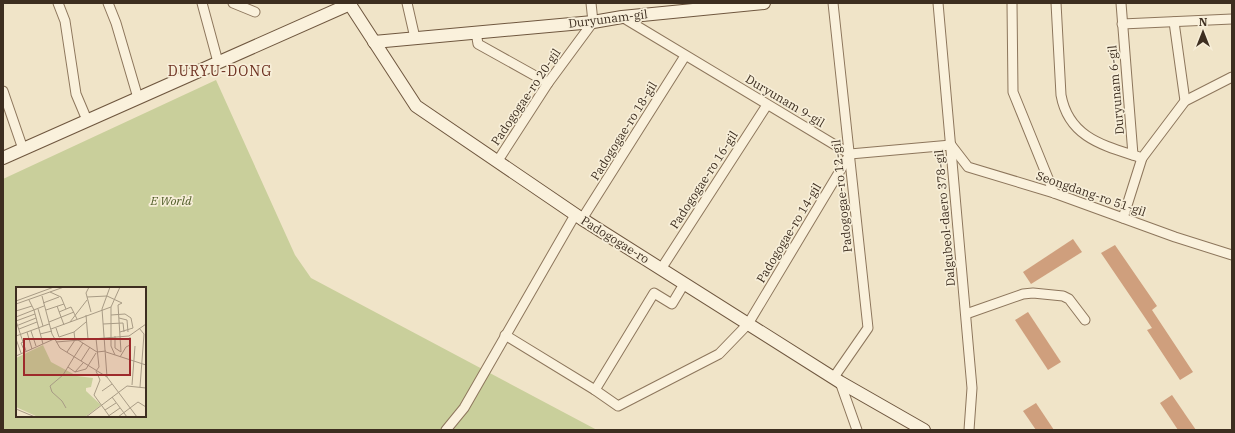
<svg xmlns="http://www.w3.org/2000/svg" width="1235" height="433" font-family="'IBM Plex Serif',serif">
<style>
.green{fill:#c9cf9b;fill-rule:evenodd}
.building{fill:#cf9f7d}
.lines{fill:none;stroke-linecap:round;stroke-linejoin:round}
.street-casing{stroke:#8d765c;stroke-width:11}
.secondary-casing{stroke:#6f573f;stroke-width:14}
.street{stroke:#faf1dc;stroke-width:9}
.secondary{stroke:#faf1dc;stroke-width:12}
.labels{text-anchor:middle;stroke-width:3.5;stroke-linejoin:round;paint-order:stroke}
.street-label{font-size:12px;fill:#3d2e20;stroke:#f7eed8}
.park-label{font-size:12px;font-style:italic;fill:#4d5a26;stroke:#f7eed8}
.quarter-label{font-size:14px;letter-spacing:1px;fill:#6b2e1e;stroke:#f7eed8}
.inset-road{fill:none;stroke:#a89b85;stroke-width:1}
.view{fill:#9e2a2b;fill-opacity:0.15;stroke:#9e2a2b;stroke-width:2}
.inset-edge{fill:none;stroke:#3d2e20;stroke-width:2}
</style>
<rect width="100%" height="100%" fill="#f0e4c8"/>
<!-- green -->
<path class="green" d="M216 80 295 255 311 278 597 430H3V179ZM17 288H145V416H17Z"/>
<!-- building -->
<g class="building">
<path d="M1073 239 1082 252 1031 284 1023 272Z"/>
<path d="M1115 245 1157 306 1152 310 1193 372 1180 380 1147 330 1152 328 1101 253Z"/>
<path d="M1028 312 1061 362 1048 370 1015 320Z"/>
<path d="M1172 395 1196 430H1178L1160 403Z"/>
<path d="M1036 403 1054 430H1036L1023 411Z"/>
</g>
<g class="lines">
<defs>
<g id="street">
<path d="M58 3 65 21 76 94 87 120"/>
<path d="M108 3 116 23 138 98"/>
<path d="M202 3 218 62"/>
<path d="M233 3 255 12"/>
<path d="M407 3 415 38"/>
<path d="M833 3 868 328 834 377"/>
<path d="M938 3 972 388 969 430"/>
<path d="M1012 3 1013 92 1054 193"/>
<path d="M1056 3 1061 95C1069 139 1106 146 1142 158"/>
<path d="M1121 3 1133 155"/>
<path d="M622 17 850 154 951 145"/>
<path d="M1174 22 1185 101"/>
<path d="M1122 24 1232 19"/>
<path d="M476 32 478 44 548 83"/>
<path d="M3 91 23 149"/>
<path d="M951 145 968 167 1054 193 1175 237 1232 255"/>
<path d="M497 162 548 83 593 22 591 3"/>
<path d="M1123 218 1142 158 1185 101 1232 77"/>
<path d="M582 219 685 56"/>
<path d="M661 269 767 105"/>
<path d="M966 314 1023 294 1033 293 1063 296 1069 299 1085 320"/>
<path d="M505 335 595 390 654 293 672 304 684 284"/>
<path d="M840 382 857 430"/>
<path d="M595 390 618 406 719 354 748 324 850 154"/>
<path d="M446 430 464 408 575 215"/>
</g>
<g id="secondary">
<path d="M349 3 416 106 582 219 840 382 924 430"/>
<path d="M374 42 593 22 622 17 764 3"/>
<path d="M3 158 350 4"/>
</g>
</defs>
<!-- street casing -->
<use href="#street" class="street-casing"/>
<!-- secondary casing -->
<use href="#secondary" class="secondary-casing"/>
<!-- street -->
<use href="#street" class="street"/>
<!-- secondary -->
<use href="#secondary" class="secondary"/>
</g>
<g class="labels">
<!-- street labels -->
<g class="street-label">
<text transform="translate(608 19) rotate(-7)" y="4">Duryunam-gil</text>
<text transform="translate(1116 90) rotate(-95)" y="4">Duryunam 6-gil</text>
<text transform="translate(526 97) rotate(-56)" y="4">Padogogae-ro 20-gil</text>
<text transform="translate(785 101) rotate(31)" y="4">Duryunam 9-gil</text>
<text transform="translate(624 131) rotate(-58)" y="4">Padogogae-ro 18-gil</text>
<text transform="translate(704 180) rotate(-57)" y="4">Padogogae-ro 16-gil</text>
<text transform="translate(1091 194) rotate(19)" y="4">Seongdang-ro 51-gil</text>
<text transform="translate(842 196) rotate(-96)" y="4">Padogogae-ro 12-gil</text>
<text transform="translate(945 218) rotate(-95)" y="4">Dalgubeol-daero 378-gil</text>
<text transform="translate(789 233) rotate(-59)" y="4">Padogogae-ro 14-gil</text>
<text transform="translate(615 240) rotate(32)" y="4">Padogogae-ro</text>
</g>
<!-- park labels -->
<g class="park-label">
<text x="171" y="205">E World</text>
</g>
<!-- quarter labels -->
<g class="quarter-label">
<text x="220" y="76">DURYU-DONG</text>
</g>
</g>
<!-- overview -->
<g transform="translate(16 287)">
<rect width="130" height="130" fill="#f0e4c8"/>
<path d="M27 58 35 75 61 89 77 91 75 100 70 101V104L85 118 69 130H22L0 120V71Z" fill="#c9cf9b"/>
<path class="inset-road" d="M73 0 70 6 75 25M34 5 45 10 50 22M26 9 36 47 44 61 91 90 121 130M71 10 91 9 106 16M13 13 18 23 27 57M0 14 38 0M27 16 43 10M0 17 48 0M41 19 48 38M22 22 27 39M30 23 48 17M0 24 16 19M43 25 55 20 61 32M70 28 72 52M95 28 109 27 115 31 117 41 104 45M0 30 28 19M103 31 111 33 112 45M0 34 10 64M0 34 19 27M33 35 58 25M54 35 71 13M87 37 107 36 108 45M0 39 20 31M40 41 43 50 58 45 70 35M123 41 128 47 124 100M3 42 21 35M35 42 95 20M15 44 20 59M11 45 16 62M24 47 36 44M0 49 33 37M99 49V61L105 65M80 51 83 80 80 84M0 52 5 66M62 53 81 65 90 64M7 55 5 56 9 65M40 55 113 49 130 37M51 65 59 53 58 45M90 65 130 78M105 65 102 18 106 16M99 68 95 59V20L104 0M0 69 38 52M58 70 67 56M104 70 110 60 114 58V50M65 74 74 60M52 80 59 85 67 76M80 84 84 93 78 108 94 130M59 85 70 82 80 66M91 90 86 22 94 0M116 98 119 59M86 104 96 97M96 110 111 130M50 121 46 114 36 105 34 99 47 88 58 70M0 122 19 130M89 123 100 116M70 130 111 99 130 101M91 130 104 121M102 130 122 115 130 120"/>
<path class="view" d="M8 52H114V88H8Z"/>
<rect width="130" height="130" class="inset-edge"/>
</g>
<!-- border -->
<rect width="1235" height="433" fill="none" stroke="#3d2e20" stroke-width="8"/>
<!-- north arrow -->
<g transform="translate(1203 32)" stroke="#f7eed8" stroke-width="3" paint-order="stroke">
<path d="M0-3L7 15L0 10L-7 15Z" fill="#3d2e20"/>
<text y="-6" font-size="11" font-weight="bold" text-anchor="middle" fill="#3d2e20">N</text>
</g>
</svg>
